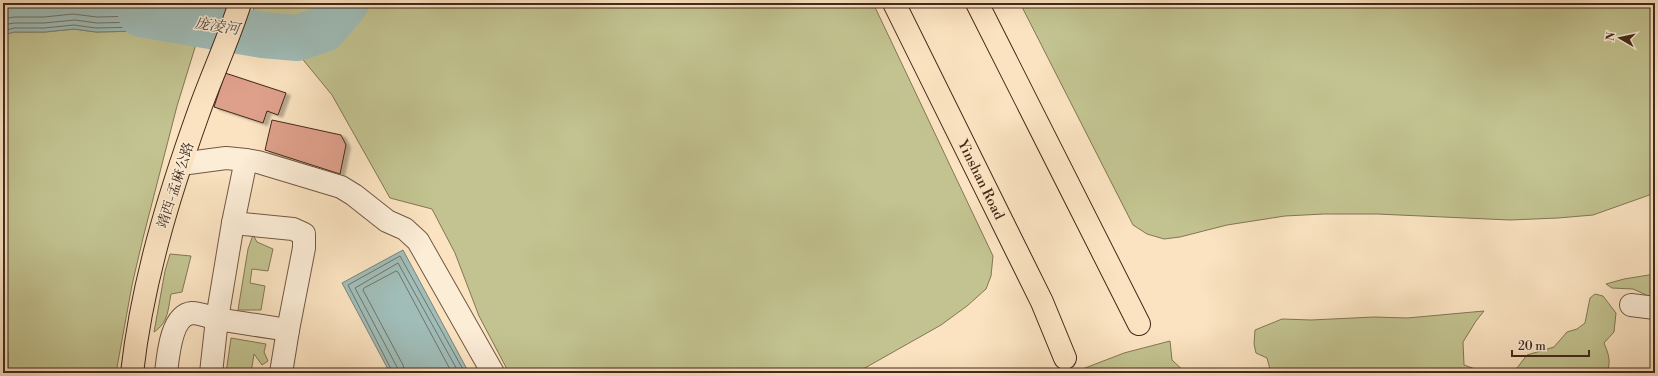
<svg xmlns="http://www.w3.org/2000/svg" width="1658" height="376" font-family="'Libre Bodoni','Noto Serif SC',serif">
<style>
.green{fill:#c2c390;stroke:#827655}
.water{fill:#a0bdb8;stroke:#7b8279}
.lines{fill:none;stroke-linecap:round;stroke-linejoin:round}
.shore{stroke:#727369;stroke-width:1}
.river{stroke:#a0bdb8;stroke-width:46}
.building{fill:#dfa08b;stroke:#43291a;filter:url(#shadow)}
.minor-casing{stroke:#715844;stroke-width:24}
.major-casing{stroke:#43291a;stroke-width:24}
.minor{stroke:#fcedd7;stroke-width:22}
.major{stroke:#fbe3c1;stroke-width:22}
.labels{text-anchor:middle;stroke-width:3;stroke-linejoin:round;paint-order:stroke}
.street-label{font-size:14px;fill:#43291a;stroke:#fcedd7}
.water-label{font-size:15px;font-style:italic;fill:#5a4e42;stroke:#fcedd7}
</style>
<defs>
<filter id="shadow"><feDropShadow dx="4.5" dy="2.5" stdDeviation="1" flood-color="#0004"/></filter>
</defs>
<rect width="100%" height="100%" fill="#fbe3c1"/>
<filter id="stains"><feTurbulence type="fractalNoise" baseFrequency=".005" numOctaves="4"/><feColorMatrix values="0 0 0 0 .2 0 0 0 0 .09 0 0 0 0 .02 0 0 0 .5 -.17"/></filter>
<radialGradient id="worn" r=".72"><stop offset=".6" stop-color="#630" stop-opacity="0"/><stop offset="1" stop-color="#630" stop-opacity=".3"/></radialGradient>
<!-- green -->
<g class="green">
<path d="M256 3H321C298 28 280 22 250 19Z"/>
<path d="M362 3H873L993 256 991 276 986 289 967 306 941 325 856 373H509L479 316 455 253 432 209 390 198 332 95 300 56 332 42Z"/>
<path d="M1020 3H1655V193L1593 215 1558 218 1510 220 1377 214H1324L1285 216 1227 225 1180 237 1164 239 1147 234 1133 225Z"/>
<path d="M74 29 96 32 141 31 197 41 177 106 143 238 132 285 116 373H8V353L3 340V35L14 32H45Z"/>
<path d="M253 235 257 242 273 249 268 271 252 269 250 283 265 286 261 310H238L248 249Z"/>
<path d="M170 254 191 256 182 292 171 294C168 310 168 323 154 332L165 271Z"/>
<path d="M1655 274V299L1633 289 1612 288 1606 284 1624 279Z"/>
<path d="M1595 294 1603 296 1616 313 1614 332 1604 343C1609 355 1611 361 1607 373H1583L1579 371 1573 373H1516L1517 368 1527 355 1554 347 1567 332 1577 329 1585 323 1590 298Z"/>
<path d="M1484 311 1476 321 1463 342 1464 365 1475 369 1476 373H1271L1267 358 1256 353 1254 344 1255 330 1282 319 1311 320 1374 317 1407 318Z"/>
<path d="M231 338 266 344 264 352 268 361 262 365 254 354 251 373H226Z"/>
<path d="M1170 341 1172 360 1186 373H1072L1124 353Z"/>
</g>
<!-- water -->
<g class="water">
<path d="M3 3H149L210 12 197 41 141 31 96 32 74 29 45 32H14L3 35Z"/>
<path d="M321 3H362L332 42 300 56 236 43 250 19C280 22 298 28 321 3Z"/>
<path d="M403 250 469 373H390L342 283Z"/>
</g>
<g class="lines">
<!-- shore -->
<g class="shore">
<path d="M323 3 320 10 301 24 279 26 252 23 244 40 300 52 329 38 356 3"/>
<path d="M329 3 327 9 323 14 303 29 279 31 256 29 251 36 299 47 326 34 349 3"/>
<path d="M3 19 14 17H44L73 14 97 17 140 16 150 17 152 15 148 3"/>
<path d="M325 20H327L328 22 322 30 311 35H309V32Z"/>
<path d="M3 25 14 23H44L75 20 97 23 142 22 193 30 196 22V19L160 13 156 9 154 3"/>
<path d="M3 31 14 28H44L74 25 96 28 141 27 195 35 204 18 203 16 163 9 160 7 159 3"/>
<path d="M393 373 348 285 400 256 465 373"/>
<path d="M398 373 397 367 355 288 398 263 459 373"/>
<path d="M405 373 403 365 363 290 364 288 396 271 398 272 452 373"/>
</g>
<!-- river -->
<path class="river" d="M141 14 263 35 297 38 324 29 346 3"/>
</g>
<!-- building -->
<g class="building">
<path d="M225 73 286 93 278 115 267 111 263 123 214 107Z"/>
<path d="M272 120 341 135 346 145 340 174 265 150Z"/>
</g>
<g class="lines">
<defs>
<g id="minor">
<path d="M181 164 226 158 246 160 258 162 341 187 354 195 387 221 405 229 418 241 493 373"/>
<path d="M233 223 293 229 304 234V248L288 330 281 373"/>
<path d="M1631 305 1655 308"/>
<path d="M166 373C168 356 171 315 192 313 199 313 210 317 217 319L233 223 246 160"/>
<path d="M211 373 217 319 288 330"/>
</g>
<g id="major">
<path id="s1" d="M894 3 1042 302 1065 358"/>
<path d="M977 3 1139 324"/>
<path d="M132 373C142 284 168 198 198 114 211 77 228 41 240 3"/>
</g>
</defs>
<!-- minor casing -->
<use href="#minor" class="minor-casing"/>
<!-- major casing -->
<use href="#major" class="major-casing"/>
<!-- minor -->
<use href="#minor" class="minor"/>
<!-- major -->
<use href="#major" class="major"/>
</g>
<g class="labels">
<!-- street labels -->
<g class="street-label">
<text dy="5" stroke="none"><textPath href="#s1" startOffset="197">Yinshan Road</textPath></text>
<text transform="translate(175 185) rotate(-72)" y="5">靖西-孟麻公路</text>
</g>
<!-- water labels -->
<g class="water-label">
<text transform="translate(217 26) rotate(9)" y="5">庞凌河</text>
</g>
</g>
<!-- margin -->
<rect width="1658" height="376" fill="none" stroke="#fbe3c1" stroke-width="16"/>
<rect x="4" y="4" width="1650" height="368" fill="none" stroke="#43291a" stroke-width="2"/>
<rect x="8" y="8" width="1642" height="360" fill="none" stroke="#43291a"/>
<!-- north arrow -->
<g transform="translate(1620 38) rotate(279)" stroke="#fcedd7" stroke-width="3" paint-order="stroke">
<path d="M0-3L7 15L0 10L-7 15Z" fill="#43291a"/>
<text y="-6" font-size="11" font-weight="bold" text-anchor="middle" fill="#43291a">N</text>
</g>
<!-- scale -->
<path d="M1512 350v6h77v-6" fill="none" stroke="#43291a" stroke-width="2"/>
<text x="1518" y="350" font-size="12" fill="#43291a" stroke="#fcedd7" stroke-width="3" paint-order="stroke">20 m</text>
<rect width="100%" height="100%" filter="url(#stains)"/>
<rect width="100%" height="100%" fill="url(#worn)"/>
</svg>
